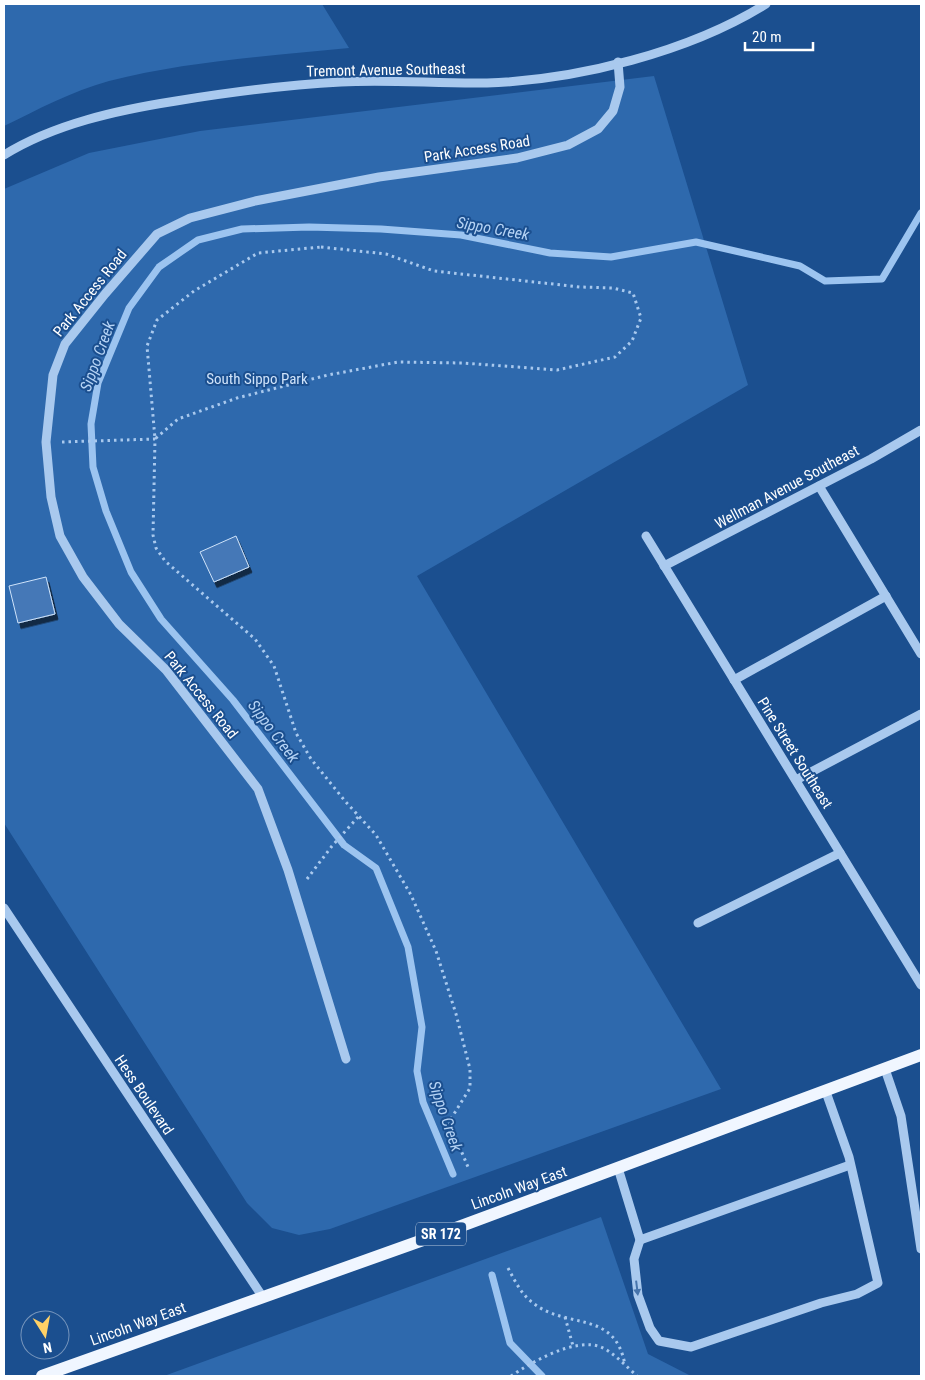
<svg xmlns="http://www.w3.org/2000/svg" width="925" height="1380" font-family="'Roboto Condensed',sans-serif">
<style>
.green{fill:#2e69ad}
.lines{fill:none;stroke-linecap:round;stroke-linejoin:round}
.stream{stroke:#9cc4f0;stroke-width:7}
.building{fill:#4478b7;stroke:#cfe3fa;filter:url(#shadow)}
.path{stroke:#a9c9ee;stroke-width:3;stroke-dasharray:2.5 4;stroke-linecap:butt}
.minor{stroke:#a9c9ee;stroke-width:9}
.major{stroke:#f0f6ff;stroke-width:12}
.oneway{fill:#4674ac}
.labels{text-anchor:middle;stroke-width:4;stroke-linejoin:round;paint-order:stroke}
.shield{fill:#1b4f8f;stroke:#bbcadd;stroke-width:1}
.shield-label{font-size:14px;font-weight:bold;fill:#fff}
.street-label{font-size:15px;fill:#fff;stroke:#1b4f8f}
.park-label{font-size:15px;fill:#cfe3fa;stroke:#1b4f8f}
.water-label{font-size:16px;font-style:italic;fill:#b5d3f5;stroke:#1b4f8f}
</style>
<defs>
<filter id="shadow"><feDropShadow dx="3" dy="5.5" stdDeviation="0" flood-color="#0009"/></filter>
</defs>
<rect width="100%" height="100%" fill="#1b4f8f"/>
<!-- green -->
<g class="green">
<path d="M4 4H322L349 48C269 56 187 61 109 81 72 91 37 110 4 126Z"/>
<path d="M654 76 748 385 417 576 721 1089 330 1229 299 1235 272 1228 247 1203 4 823V189L89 153 200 131Z"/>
<path d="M601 1217 648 1354 691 1376H164Z"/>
</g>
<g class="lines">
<!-- stream -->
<g class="stream">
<path d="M453 1174 423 1102 417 1071 422 1027 408 947 376 868 344 845 233 700 161 619 131 572 106 511 93 467 91 424 98 383 129 308 159 267 198 240 242 229 309 227 381 229 461 235 550 253 611 257 696 242 800 266 825 281 882 279 921 213"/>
<path d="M492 1275 510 1343 542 1376"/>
</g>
</g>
<!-- building -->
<g class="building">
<path d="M236 536 249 567 214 582 200 552Z"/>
<path d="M46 577 55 614 18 623 9 586Z"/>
</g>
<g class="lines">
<!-- path -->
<g class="path">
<path d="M321 247 386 254 434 271 580 287 613 288 633 293 641 318 632 341 615 357 557 370 463 363 398 362 328 375 237 398 178 419 155 439 147 346 157 320 194 291 258 253Z"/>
<path d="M62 442 155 439 153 535 156 548 165 561 255 639 274 666 296 733 311 759 345 801 376 835 411 895 436 951 456 1014 470 1069V1088L449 1122 468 1167"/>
<path d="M307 879 332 846 359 816"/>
<path d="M508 1268C515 1281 521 1294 533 1303 567 1330 615 1309 625 1365"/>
<path d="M565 1317 573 1346"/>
<path d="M511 1376C532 1362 575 1337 601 1347 613 1352 627 1367 637 1376"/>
</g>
<!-- minor -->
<g class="minor">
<path d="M4 155C54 124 118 110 176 101 231 92 285 85 341 82 389 79 438 84 487 83 577 80 689 52 766 4"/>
<path d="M819 486 921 654"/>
<path d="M646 536 921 985"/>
<path d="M664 566 871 459 921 430"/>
<path d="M734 680 886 596"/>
<path d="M796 780 921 714"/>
<path d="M4 908 262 1296"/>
<path d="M698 923 840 853"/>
<path d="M346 1059 288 870 258 789 166 670 119 624 83 577 60 536 51 497 46 442 53 375 65 344 105 294 157 234 190 218 255 201 379 177 517 158 568 145 598 129 613 111 620 87 618 62"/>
<path d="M885 1069 901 1116 921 1249"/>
<path d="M618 1168 640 1240 634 1259 638 1295 650 1328 659 1341 691 1347 821 1303 857 1294 878 1283 849 1157 826 1092"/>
<path d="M640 1240 850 1165"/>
</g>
<!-- major -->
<path class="major" d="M42 1376 437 1235 921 1055"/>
</g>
<!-- one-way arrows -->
<defs><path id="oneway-solid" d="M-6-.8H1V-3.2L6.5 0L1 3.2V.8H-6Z" transform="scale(1.25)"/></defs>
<use class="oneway" href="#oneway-solid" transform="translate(637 1288) rotate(83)"/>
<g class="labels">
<!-- shield labels -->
<rect class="shield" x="416" y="1222.5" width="50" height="23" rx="4"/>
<g class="shield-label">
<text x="441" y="1239">SR 172</text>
</g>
<!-- street labels -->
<g class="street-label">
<text transform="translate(386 70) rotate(-1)" y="5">Tremont Avenue Southeast</text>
<text transform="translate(477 149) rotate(-9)" y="5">Park Access Road</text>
<text transform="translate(90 293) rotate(-51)" y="5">Park Access Road</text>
<text transform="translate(787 487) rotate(-28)" y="5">Wellman Avenue Southeast</text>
<text transform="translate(201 695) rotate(51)" y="5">Park Access Road</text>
<text transform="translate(795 753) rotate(58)" y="5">Pine Street Southeast</text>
<text transform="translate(144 1095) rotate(56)" y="5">Hess Boulevard</text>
<text transform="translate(519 1188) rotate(-20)" y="5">Lincoln Way East</text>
<text transform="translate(138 1324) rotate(-20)" y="5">Lincoln Way East</text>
</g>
<!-- park labels -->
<g class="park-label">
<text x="257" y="384">South Sippo Park</text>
</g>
<!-- water labels -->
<g class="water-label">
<text transform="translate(493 228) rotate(10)" y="6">Sippo Creek</text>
<text transform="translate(97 356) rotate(-70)" y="6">Sippo Creek</text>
<text transform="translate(274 731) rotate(53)" y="6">Sippo Creek</text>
<text transform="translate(446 1116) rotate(71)" y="6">Sippo Creek</text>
</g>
</g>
<!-- border -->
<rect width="925" height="1380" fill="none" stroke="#ffffff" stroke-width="10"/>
<!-- north arrow -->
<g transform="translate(45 1335) rotate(169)"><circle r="24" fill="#1b4f8f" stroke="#7695bc"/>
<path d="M0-4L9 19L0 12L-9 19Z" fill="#ffd166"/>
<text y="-8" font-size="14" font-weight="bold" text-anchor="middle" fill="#ffffff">N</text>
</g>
<!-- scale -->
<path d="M745 42v8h68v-8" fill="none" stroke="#ffffff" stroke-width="2.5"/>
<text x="752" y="42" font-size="15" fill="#ffffff" stroke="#1b4f8f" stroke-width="4" paint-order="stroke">20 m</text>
</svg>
